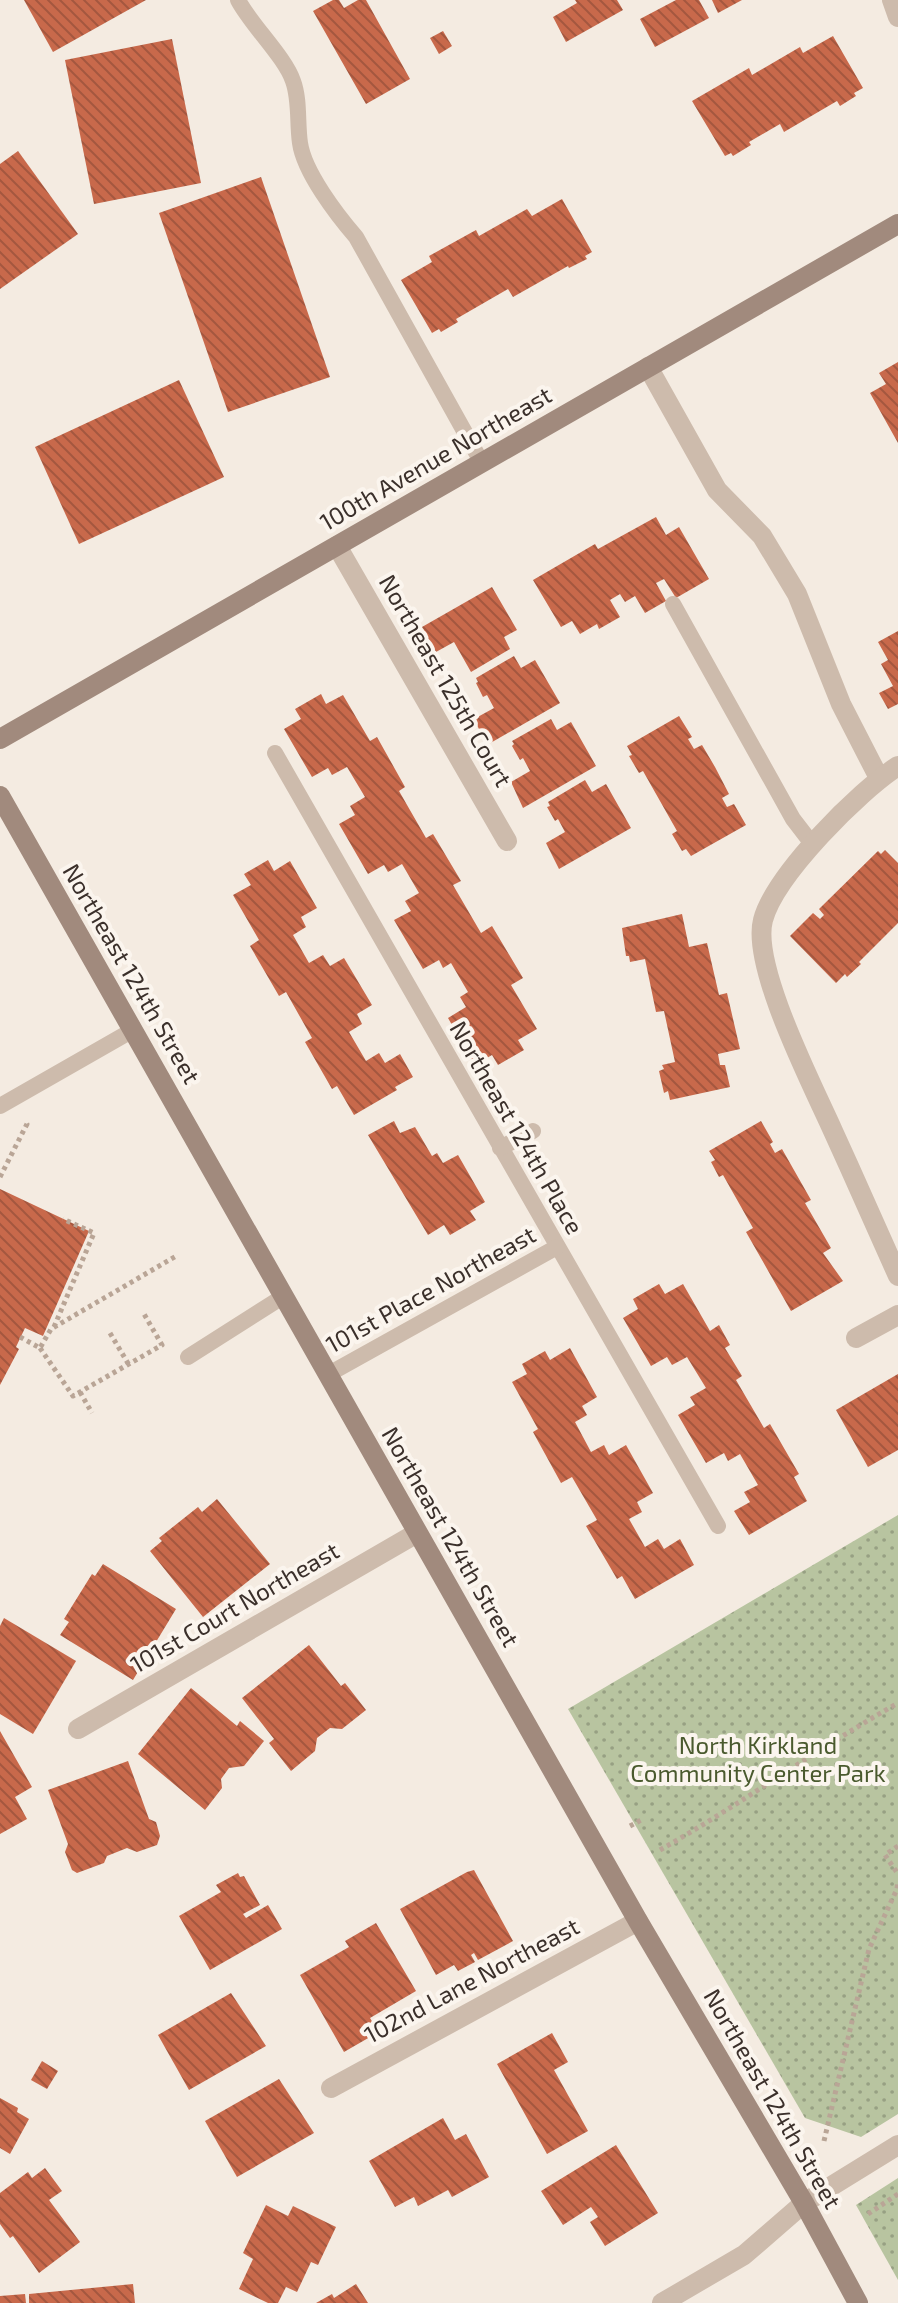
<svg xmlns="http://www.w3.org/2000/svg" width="898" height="2303" font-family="'Exo 2',sans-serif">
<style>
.green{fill:url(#green-dots)}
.building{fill:url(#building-back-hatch)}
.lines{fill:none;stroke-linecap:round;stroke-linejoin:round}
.path{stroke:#b9a596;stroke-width:5;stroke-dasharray:4 4;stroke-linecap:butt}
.service{stroke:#cdbbac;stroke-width:16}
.minor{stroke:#cdbbac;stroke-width:20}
.secondary{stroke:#a18a7d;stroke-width:20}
.labels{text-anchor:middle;stroke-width:8;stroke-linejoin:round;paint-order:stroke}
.street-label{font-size:24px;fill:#3b302b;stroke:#fbf5ee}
.park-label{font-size:24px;fill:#4a5a2e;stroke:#fbf5ee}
</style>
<defs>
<pattern id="green-dots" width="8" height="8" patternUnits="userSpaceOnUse" patternTransform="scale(2)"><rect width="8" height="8" fill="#b8c4a0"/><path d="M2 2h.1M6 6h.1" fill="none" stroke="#97a083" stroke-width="1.8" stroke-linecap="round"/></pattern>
<pattern id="building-back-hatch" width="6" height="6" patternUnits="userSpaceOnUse" patternTransform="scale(2)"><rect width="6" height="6" fill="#c8694b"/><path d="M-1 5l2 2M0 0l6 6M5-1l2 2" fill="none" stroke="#a4573f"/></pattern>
</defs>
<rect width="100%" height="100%" fill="#f4ebe1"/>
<!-- green -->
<g class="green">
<path d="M898 1515V2114L861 2137 805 2118 568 1709Z"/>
<path d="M898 2178V2280L856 2205Z"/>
</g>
<!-- building -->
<g class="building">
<path d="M24 0H146L53 52Z"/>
<path d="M333 0H339L344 8 358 0H366L410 79 366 104 313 11Z"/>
<path d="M575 0H617L623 10 566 42 553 17 577 3Z"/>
<path d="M676 0H699L709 18 655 47 640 19Z"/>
<path d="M712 0H742L718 13Z"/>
<path d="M443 31 452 46 439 54 430 38Z"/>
<path d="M833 36 863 88 854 93 856 96 840 106 837 101 784 132 780 124 749 142 751 145 733 156 731 153 725 156 692 101 749 68 752 75 800 47 803 53Z"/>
<path d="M172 39 201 183 94 204 65 60Z"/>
<path d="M18 151 78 234 0 289V164Z"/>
<path d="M261 177 330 377 228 412 159 213Z"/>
<path d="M562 199 592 252 585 256 587 259 569 268 568 266 513 297 508 289 456 319 458 322 441 332 439 329 432 333 401 280 432 262 429 256 476 230 479 236 527 209 532 216Z"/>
<path d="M898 362V443L870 393 886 384 879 373Z"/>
<path d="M179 380 224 477 79 544 35 447Z"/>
<path d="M656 517 666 535 679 527 709 579 676 598 664 579 656 583 666 601 645 613 635 596 625 602 620 594 610 600 620 617 599 629 597 624 580 634 572 621 561 627 533 580 595 544 598 549Z"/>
<path d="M492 587 517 630 504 637 510 649 471 672 454 642 436 652 433 646 430 647 421 632 424 630 422 627Z"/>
<path d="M898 631V704L888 709 879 693 893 686 881 664 888 660 878 642Z"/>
<path d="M514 656 521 668 535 660 560 703 487 745 474 719 494 708 487 695 483 697 476 683 478 682 476 678Z"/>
<path d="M321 694 326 704 343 695 370 741 377 737 405 787 399 791 426 838 433 834 461 881 453 885 481 933 492 926 523 978 511 985 537 1029 518 1040 524 1050 498 1065 492 1055 475 1065 448 1018 466 1007 460 997 468 992 451 963 443 968 439 960 423 969 394 920 411 911 405 901 419 893 402 864 388 872 384 865 368 874 339 824 355 815 350 806 365 797 347 767 332 775 328 768 312 777 284 729 301 719 295 709Z"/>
<path d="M679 716 692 737 688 739 694 749 702 745 715 767 729 794 722 798 727 807 734 804 746 825 691 856 686 849 682 851 672 834 677 831 643 771 639 773 629 756 632 755 627 746Z"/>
<path d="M551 719 557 730 571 722 596 766 523 808 511 782 530 771 523 758 520 760 512 746 514 744 512 741Z"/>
<path d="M585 780 592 792 606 784 631 828 559 869 546 843 565 832 558 819 555 821 547 807 550 806 548 802Z"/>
<path d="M885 850 898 863V923L859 962 861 964 847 977 845 974 836 983 790 936 813 913 820 919 824 915 819 909 878 851 881 854Z"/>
<path d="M268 860 274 871 290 861 317 908 301 917 306 927 293 935 309 963 323 955 330 966 344 958 372 1005 357 1014 362 1024 349 1032 366 1061 379 1053 385 1063 400 1054 413 1077 395 1087 397 1090 354 1115 337 1086 332 1089 305 1042 312 1038 286 992 279 996 250 946 259 940 233 895 251 885 244 874Z"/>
<path d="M682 914 689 947 707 943 719 995 727 993 740 1049 718 1054 720 1065H725L730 1087 670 1100 668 1091 664 1093 659 1071 664 1069 662 1065 675 1062 664 1011 656 1012 645 959 630 962 629 956H626L622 928Z"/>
<path d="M394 1121 400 1133 415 1127 432 1156 437 1153 443 1163 458 1155 485 1202 470 1211 476 1220 450 1235 444 1225 428 1235 368 1135Z"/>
<path d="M761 1121 773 1142 770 1144 775 1153 782 1149 811 1200 805 1203 831 1248 823 1253 843 1281 791 1311 746 1232 753 1228 723 1175 719 1177 711 1162 715 1160 709 1151Z"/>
<path d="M0 1189 89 1231 43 1336 25 1328 16 1347 19 1349 0 1385Z"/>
<path d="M659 1284 665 1294 683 1284 710 1331 719 1325 730 1345 725 1348 742 1376 736 1380 764 1428 770 1424 799 1474 794 1477 807 1501 749 1535 734 1511 750 1502 744 1492 758 1485 740 1454 728 1461 724 1453 706 1463 678 1415 695 1405 690 1397 706 1388 687 1357 672 1365 667 1357 651 1366 623 1318 638 1309 633 1299Z"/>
<path d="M570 1348 597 1397 582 1406 587 1415 575 1422 591 1452 604 1445 609 1455 626 1445 653 1493 637 1502 642 1512 629 1519 645 1547 658 1539 664 1549 680 1539 694 1565 635 1599 622 1576 617 1579 586 1526 597 1520 572 1477 561 1483 533 1432 538 1429 512 1382 527 1374 522 1364 545 1351 550 1360Z"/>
<path d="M898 1374V1450L868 1467 836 1410Z"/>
<path d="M217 1499 270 1564 203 1617 150 1551 162 1541 159 1538 198 1507 202 1512Z"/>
<path d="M103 1564 176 1609 133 1680 60 1635 69 1622 64 1619 92 1574 95 1576Z"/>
<path d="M4 1618 76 1661 33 1734 0 1714V1626Z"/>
<path d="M309 1645 341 1686 345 1683 366 1710 342 1729 330 1728 317 1738 315 1751 291 1771 269 1743 274 1739 242 1698Z"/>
<path d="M191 1688 237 1726 240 1721 264 1741 244 1766 229 1768 221 1779 222 1788 205 1810 138 1754Z"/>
<path d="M0 1731 32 1787 15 1797 27 1819 0 1834Z"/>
<path d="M128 1761 149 1819 156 1822 160 1836 157 1845 137 1852 127 1848 107 1856 104 1863 77 1873 72 1870 65 1852 68 1844 48 1790Z"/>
<path d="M474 1870 513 1941 478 1960 474 1953 471 1955 475 1962 458 1971 454 1965 436 1975 400 1909 467 1872Z"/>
<path d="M238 1873 240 1877 244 1876 260 1905 243 1914 246 1918 268 1905 282 1929 210 1970 179 1916 221 1892 216 1885Z"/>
<path d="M376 1923 416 1991 370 2018 376 2028 368 2033 370 2037 344 2052 300 1975 349 1947 345 1941Z"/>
<path d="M231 1993 266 2046 189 2090 158 2035Z"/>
<path d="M552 2033 568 2062 554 2070 588 2131 547 2154 497 2064Z"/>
<path d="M42 2061 58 2071 47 2089 31 2080Z"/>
<path d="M279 2079 314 2133 237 2177 205 2121Z"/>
<path d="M0 2098 18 2108 17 2112 29 2119 10 2154 0 2148Z"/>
<path d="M443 2118 455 2140 466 2134 489 2177 452 2197 448 2190 418 2206 414 2197 395 2207 369 2161Z"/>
<path d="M616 2145 658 2213 605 2246 590 2222 598 2217 591 2207 563 2225 541 2191Z"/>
<path d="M45 2168 62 2191 49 2200 80 2242 39 2273 13 2236 10 2238 0 2224V2193L28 2172 32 2178Z"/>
<path d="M266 2205 288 2216 293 2206 336 2227 318 2265 311 2262 297 2292 286 2287 278 2303H268L239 2289 253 2259 243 2253Z"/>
<path d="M133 2284 135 2303H29V2294Z"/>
<path d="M356 2284 368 2303H316L332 2294 334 2298Z"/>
<path d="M25 2294 26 2303H0V2296Z"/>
</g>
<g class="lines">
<!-- path -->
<g class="path">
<path d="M0 1177 27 1124 25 1120"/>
<path d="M54 1327 94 1233 63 1219"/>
<path d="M110 1333 129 1365"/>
<path d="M20 1337 40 1348 51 1329 178 1255"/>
<path d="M40 1348 73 1396 162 1345 144 1314"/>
<path d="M80 1392 92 1413"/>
<path d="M630 1826 643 1819"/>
<path d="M898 1846 885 1855 898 1874"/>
<path d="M660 1850C741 1804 817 1749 898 1703"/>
<path d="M824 2141 869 1949 897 1889 898 1881"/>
<path d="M868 2214 898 2194"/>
</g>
<!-- service -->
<g class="service">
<path d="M238 0C251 25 285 57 293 81 300 100 297 123 300 143 304 172 337 215 356 237L482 463"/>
<path d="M673 604 793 819 813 845"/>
<path d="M275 753 718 1526"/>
<path d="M0 1106 133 1030"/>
<path d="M500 1148 533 1131"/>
<path d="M188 1357 284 1296"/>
<path d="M327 1375 557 1247"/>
</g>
<!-- minor -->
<g class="minor">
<path d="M892 0 898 17"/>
<path d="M648 367 717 490 762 536 797 594 841 704 879 778"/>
<path d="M337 546 507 841"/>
<path d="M898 766C859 791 775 875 763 920 751 966 813 1086 833 1131 855 1179 876 1227 898 1276"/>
<path d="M856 1338 898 1315"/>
<path d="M78 1729 417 1533"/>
<path d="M331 2088 638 1921"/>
<path d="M662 2303 744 2255 804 2203 898 2145"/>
</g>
<!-- secondary -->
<g class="secondary">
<path d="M0 739 898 224"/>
<path d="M0 796 638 1921 804 2203 858 2303"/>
</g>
</g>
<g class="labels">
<!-- street labels -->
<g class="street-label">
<text transform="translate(436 459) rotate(-30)" y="8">100th Avenue Northeast</text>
<text transform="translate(445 681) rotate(60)" y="8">Northeast 125th Court</text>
<text transform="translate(131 974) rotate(60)" y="8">Northeast 124th Street</text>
<text transform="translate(516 1128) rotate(60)" y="8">Northeast 124th Place</text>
<text transform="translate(431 1290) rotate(-29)" y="8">101st Place Northeast</text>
<text transform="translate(450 1537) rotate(60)" y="8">Northeast 124th Street</text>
<text transform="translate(235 1608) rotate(-30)" y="8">101st Court Northeast</text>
<text transform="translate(472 1981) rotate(-28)" y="8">102nd Lane Northeast</text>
<text transform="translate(772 2099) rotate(60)" y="8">Northeast 124th Street</text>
</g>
<!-- park labels -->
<g class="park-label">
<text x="758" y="1754">North Kirkland<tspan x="758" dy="28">Community Center Park</tspan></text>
</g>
</g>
</svg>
